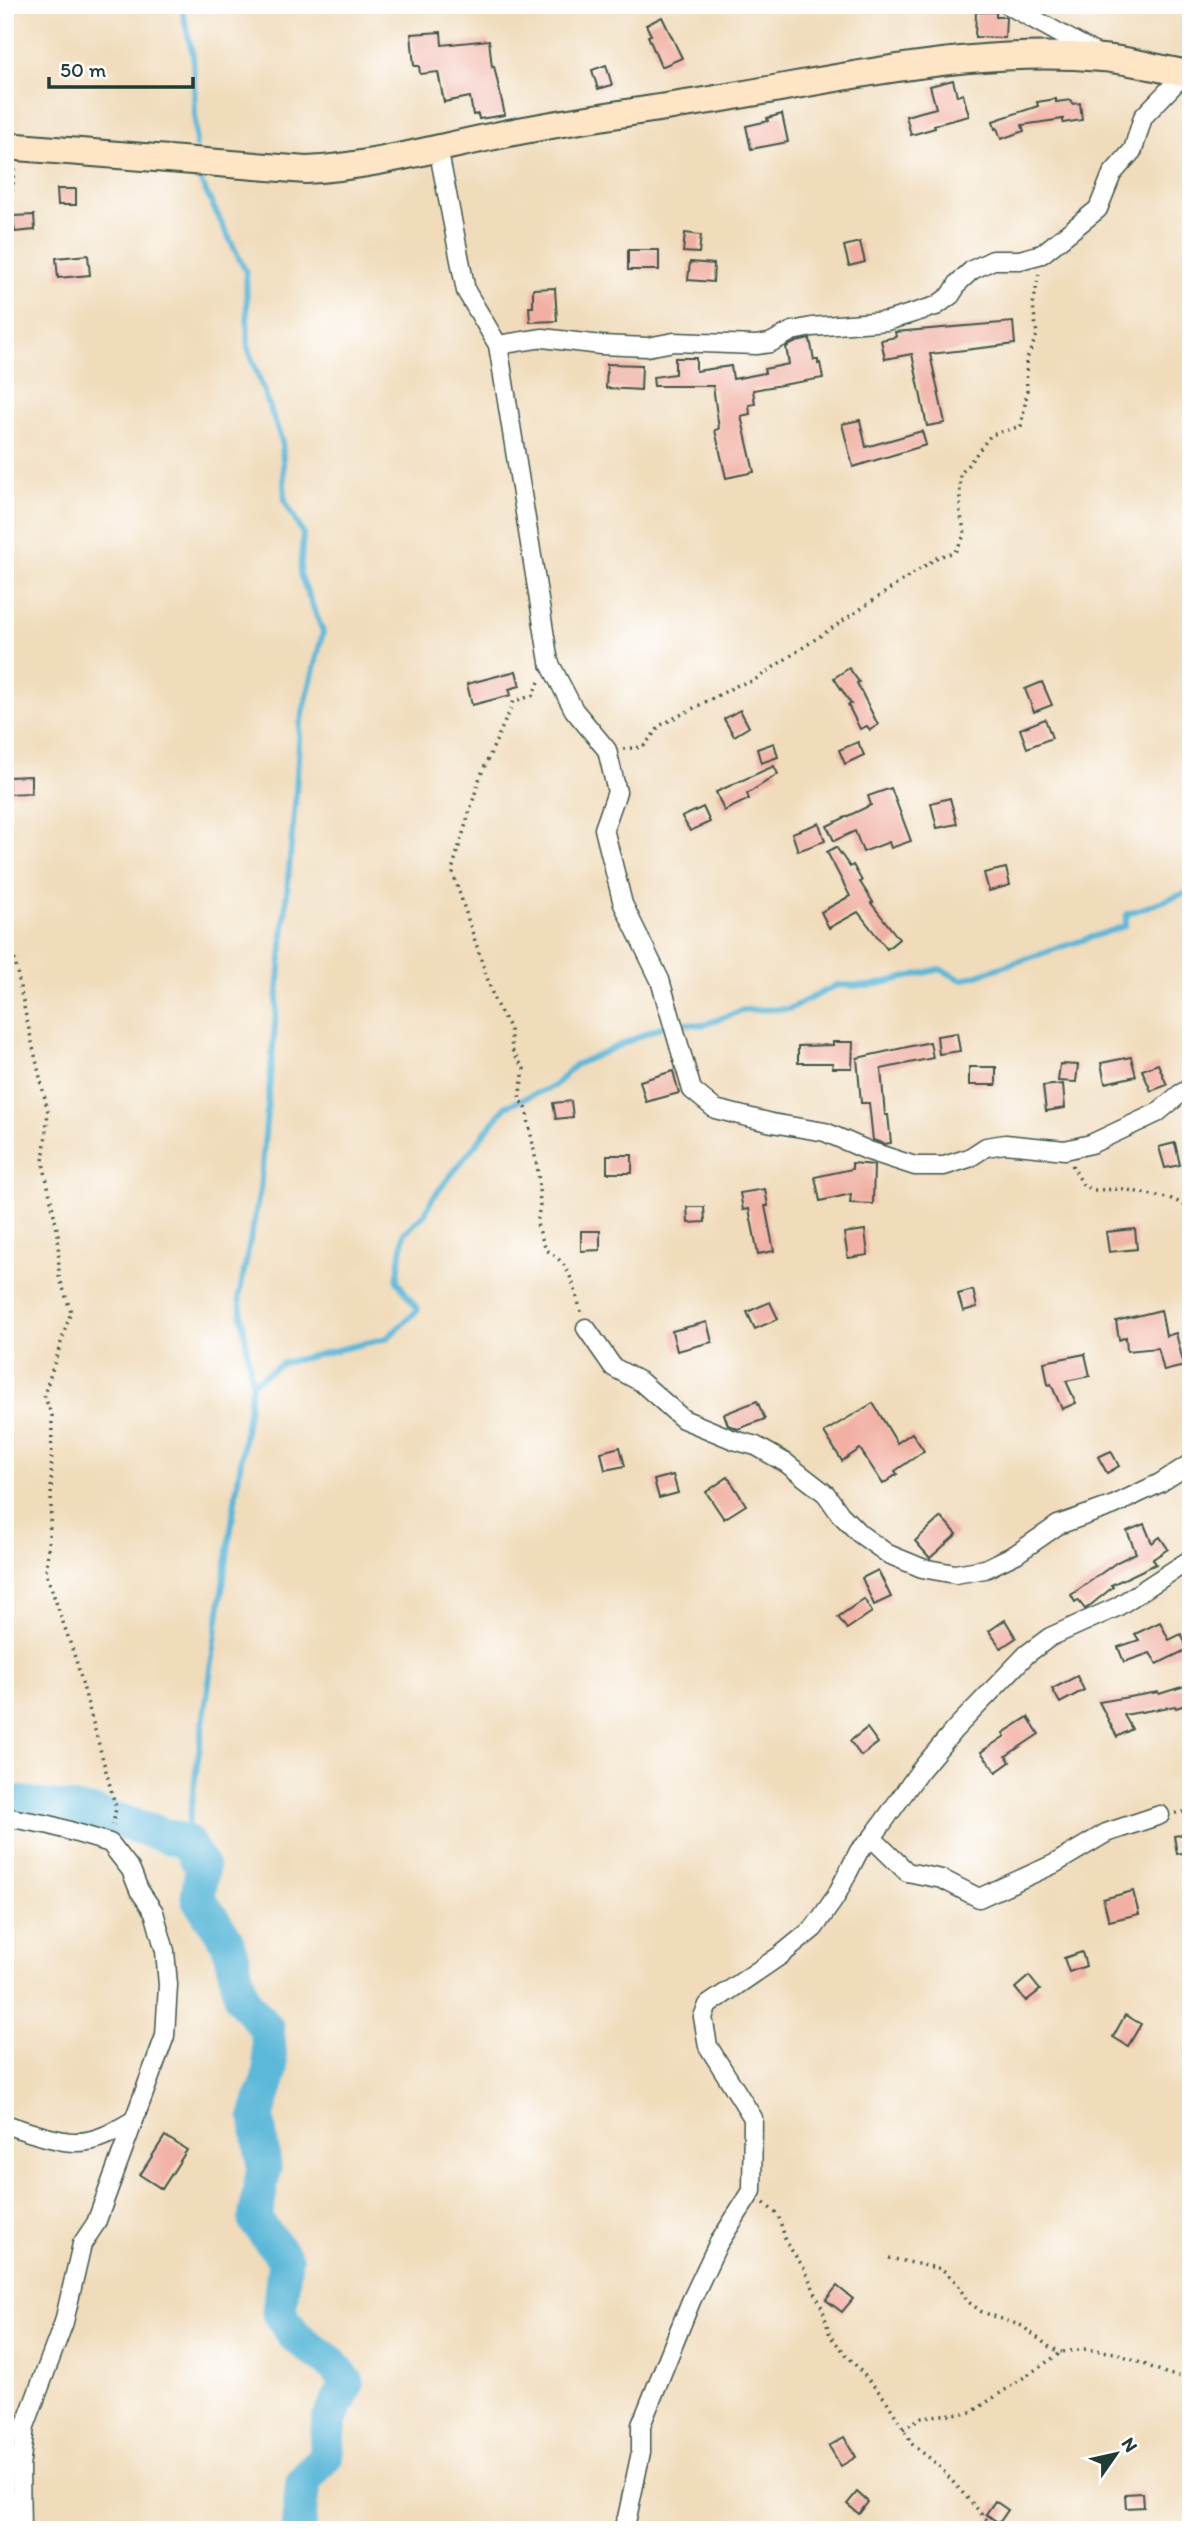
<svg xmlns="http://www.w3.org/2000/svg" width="1196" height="2535" font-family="Itim,sans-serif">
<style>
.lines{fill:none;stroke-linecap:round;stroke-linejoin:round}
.stream{stroke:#5bb8d9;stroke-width:6}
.river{stroke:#5bb8d9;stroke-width:35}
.building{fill:#f1b0a3}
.street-casing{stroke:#3e5548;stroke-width:21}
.secondary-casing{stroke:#3e5548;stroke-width:30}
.path{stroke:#3e5548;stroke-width:3.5;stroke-dasharray:2 5;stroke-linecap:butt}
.street{stroke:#fff;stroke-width:18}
.secondary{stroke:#fde5c5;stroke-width:26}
</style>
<rect width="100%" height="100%" fill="#fff"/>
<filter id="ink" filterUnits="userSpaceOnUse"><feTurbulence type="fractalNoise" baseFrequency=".0143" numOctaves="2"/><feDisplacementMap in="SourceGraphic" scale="14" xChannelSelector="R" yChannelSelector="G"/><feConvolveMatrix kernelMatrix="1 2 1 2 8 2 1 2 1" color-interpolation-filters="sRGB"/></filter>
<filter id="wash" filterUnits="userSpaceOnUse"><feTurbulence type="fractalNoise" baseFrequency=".00686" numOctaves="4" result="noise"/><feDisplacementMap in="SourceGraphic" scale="28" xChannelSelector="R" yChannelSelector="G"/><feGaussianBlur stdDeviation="1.57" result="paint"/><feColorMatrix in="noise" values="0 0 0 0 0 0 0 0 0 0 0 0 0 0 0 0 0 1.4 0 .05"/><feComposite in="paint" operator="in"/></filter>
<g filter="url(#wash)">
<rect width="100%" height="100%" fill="#f0dbba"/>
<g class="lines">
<!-- stream -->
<g class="stream">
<path d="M181 5 193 56 196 146"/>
<path d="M252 1383 283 1363 387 1338 418 1310 397 1281 404 1233 425 1214 432 1199 506 1106 554 1086 575 1065 672 1022 703 1025 743 1010 789 1009 837 985 870 986 940 969 962 980 1125 926 1127 914 1191 891"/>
<path d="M186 1842 252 1383 239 1297 260 1190 296 792 300 725 323 632 300 574 303 534 285 501 282 441 248 348 246 272 200 180"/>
</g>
<!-- river -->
<path class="river" d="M5 1801 97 1814 186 1842 202 1867 198 1898 228 1942 242 1999 267 2029 271 2070 257 2116 264 2167 255 2220 285 2259 279 2313 295 2336 334 2365 347 2383 329 2420 326 2455 303 2482 298 2530"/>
</g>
<g id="blocks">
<!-- building -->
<g class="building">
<path d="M976 12H996V17H1006L1005 38 975 37Z"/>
<path d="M662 17 682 58 661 67 648 36 651 35 646 25Z"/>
<path d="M441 32 442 45 489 40 492 67 494 66 505 115 479 119 478 114 473 115 470 97 444 102 438 72 420 74 419 66H414L411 34Z"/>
<path d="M606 65 612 85 598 89 592 70Z"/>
<path d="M953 80 957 96 963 94 969 116 934 125 935 128 911 135 906 116 936 108 930 86Z"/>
<path d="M1056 99V102L1071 100 1072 104 1080 103 1082 120 1063 123V119L1022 125 1024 131 1001 139 997 128 995 129 993 121 1038 106 1037 102Z"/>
<path d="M782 114 788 142 751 149 746 126 768 121 767 118Z"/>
<path d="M57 189H76V205H58Z"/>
<path d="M34 215 35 230 15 232 13 216Z"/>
<path d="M685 233 701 235 699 253 683 252Z"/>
<path d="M860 242 865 262 849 266 844 246Z"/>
<rect x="628" y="250" width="31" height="20"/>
<path d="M88 255 90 275 58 278 56 258Z"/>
<path d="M690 262 714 264 713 282 688 280Z"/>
<path d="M555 288 557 321 530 322 529 307H533V289Z"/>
<path d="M1013 322 1015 344 930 354 945 423 927 426 912 354 885 359 881 340 896 337 895 332Z"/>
<path d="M810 339 814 360H818V364L820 363 823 378 753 390 755 404 749 405 750 414 741 416 754 472 726 478 715 430 719 429 713 386H654L653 377 675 374V358H696V371L731 366 733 379 765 373 764 369 789 364 786 347 796 342Z"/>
<path d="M607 364 642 365 641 390 606 388Z"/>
<path d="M860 420 866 447 922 431 926 445 853 467 842 424Z"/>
<path d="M849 668 859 682 857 683 878 725 870 730 867 726 860 729 848 705 851 704 834 678Z"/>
<path d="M516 671 520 686 509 689 511 695 472 705 467 684Z"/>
<path d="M1042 682 1052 705 1034 712 1025 689Z"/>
<path d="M740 710 749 727 734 736 724 719Z"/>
<path d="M1045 719 1052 738 1027 748 1020 729Z"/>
<path d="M858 742 864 755 845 764 839 750Z"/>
<path d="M774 743 778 757 761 763 757 749Z"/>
<path d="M774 766 778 774 747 794 749 799 724 811 716 792Z"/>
<path d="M31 776V793L9 794 8 777Z"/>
<path d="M891 788 911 841 891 848 889 842 863 852 855 831 834 841 827 826 871 805 868 796Z"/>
<path d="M950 798 957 824 937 828 931 803Z"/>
<path d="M703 807 710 822 690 831 682 817Z"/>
<path d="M819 823 825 841 798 851 792 833Z"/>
<path d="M836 847 850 867 853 865 862 881 860 882 873 902 871 903 899 939 887 949 858 912 829 928 821 912 850 896 827 852Z"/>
<path d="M1006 868 1010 885 989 891 984 873Z"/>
<path d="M957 1033 960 1051 939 1054 937 1036Z"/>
<path d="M833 1042H853L852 1068H832L833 1063H798V1046L833 1045Z"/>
<path d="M930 1042 933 1058 881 1069 885 1115H888L891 1143 884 1144 873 1140 869 1103H861L857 1058Z"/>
<path d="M1131 1057 1136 1076 1105 1083 1101 1063Z"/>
<path d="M1060 1064 1078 1065 1076 1082 1058 1081Z"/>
<path d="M1158 1064 1167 1085 1151 1091 1142 1070Z"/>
<rect x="969" y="1067" width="27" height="18"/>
<path d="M673 1071 679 1093 646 1102 640 1081Z"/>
<path d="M1063 1084 1065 1108 1046 1111 1043 1086Z"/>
<path d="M571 1101 573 1117 556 1119 553 1103Z"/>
<path d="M1175 1143 1180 1165 1165 1168 1159 1147Z"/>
<rect x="607" y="1155" width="25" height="18"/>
<path d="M852 1163 874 1165 873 1204 850 1203 851 1194 820 1201 815 1177 852 1169Z"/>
<path d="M765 1189 768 1206H765L774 1251 758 1254 749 1209 743 1210 740 1193Z"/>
<path d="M687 1207H704L705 1222 688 1223Z"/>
<path d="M1135 1229 1137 1249 1109 1252 1106 1232Z"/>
<path d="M865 1230 868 1255 848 1258 844 1233Z"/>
<path d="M581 1231H600V1250L581 1251Z"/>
<path d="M973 1290 977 1307 963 1311 958 1294Z"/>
<path d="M770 1302 778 1319 755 1329 747 1312Z"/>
<path d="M1161 1310 1166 1336 1176 1333 1184 1366 1164 1371 1158 1348 1127 1351 1126 1337 1119 1340 1116 1321Z"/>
<path d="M707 1322 712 1342 677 1351 672 1331Z"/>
<path d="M1085 1354 1090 1376 1066 1381 1076 1403 1062 1409 1051 1384 1048 1385 1044 1362Z"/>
<path d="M757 1401 765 1419 738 1429 728 1425 724 1414Z"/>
<path d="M873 1403 897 1443 912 1433 924 1451 895 1471 897 1474 883 1484 860 1449 842 1461 824 1432Z"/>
<path d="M620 1447 625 1466 605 1470 601 1452Z"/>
<path d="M1111 1451 1119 1466 1107 1473 1098 1457Z"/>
<path d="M673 1475 678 1493 659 1498 654 1480Z"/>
<path d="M728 1477 746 1505 724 1519 706 1492Z"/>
<path d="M941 1517 957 1534 930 1558 915 1541Z"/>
<path d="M1144 1524 1152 1543 1160 1537 1168 1549 1153 1559 1156 1564 1111 1585 1113 1587 1087 1608 1085 1609 1078 1600 1075 1602 1071 1595 1117 1562 1136 1553 1127 1531Z"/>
<path d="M878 1570 891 1597 874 1605 862 1578Z"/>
<path d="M864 1599 872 1612 847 1629 838 1617Z"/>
<path d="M1005 1620 1016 1638 1001 1648 989 1631Z"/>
<path d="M1160 1622 1169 1640 1181 1634 1188 1649 1157 1664 1150 1653 1124 1662 1118 1647 1139 1640 1135 1634Z"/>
<path d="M1077 1676 1084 1690 1060 1703 1052 1689Z"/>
<path d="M1188 1685 1191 1703 1176 1708 1175 1706 1124 1715 1132 1729 1117 1737 1099 1702 1158 1692 1159 1694Z"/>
<path d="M1028 1717 1039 1734 1006 1756 1010 1762 996 1772 981 1752 1005 1736 1003 1733Z"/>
<path d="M867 1728 878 1743 861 1756 850 1741Z"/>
<path d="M1189 1833 1191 1851 1177 1854 1174 1836Z"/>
<path d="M1133 1891 1139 1914 1109 1921 1103 1899Z"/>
<path d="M1082 1952 1086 1966 1069 1972 1064 1958Z"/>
<path d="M1029 1976 1040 1990 1026 2001 1015 1988Z"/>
<path d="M1125 2015 1141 2024 1128 2046 1113 2037Z"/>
<path d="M165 2136 187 2150 162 2189 140 2175Z"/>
<path d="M837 2286 853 2299 842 2312 826 2300Z"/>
<path d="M844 2437 856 2457 841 2466 829 2446Z"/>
<path d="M857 2492 868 2502 859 2514 847 2504Z"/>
<path d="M1143 2493 1144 2507 1126 2508 1125 2494Z"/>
<path d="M995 2501 1008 2510 999 2523 986 2514Z"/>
</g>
</g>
</g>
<g filter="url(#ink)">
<use href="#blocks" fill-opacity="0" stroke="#3e5548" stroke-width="2"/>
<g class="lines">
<defs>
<g id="street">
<path d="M1008 5 1097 54"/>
<path d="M438 148 466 291 498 345 549 662 574 710 607 750 617 792 604 829 623 904 660 980 692 1090 715 1109 772 1123 825 1132 869 1151 915 1166H944L969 1158 986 1147 1005 1144 1065 1150 1091 1144 1157 1113 1180 1094 1191 1088"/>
<path d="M498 345 543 338 601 345 647 347 674 342 756 345 770 343 792 331 812 327 887 321 936 306 951 295 959 282 972 270 993 260H1020L1042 254 1098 209 1112 174 1133 150 1143 117 1185 73"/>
<path d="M586 1328 613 1367 641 1382 683 1419 734 1440 756 1446 786 1463 826 1494 840 1514 860 1534 888 1554 922 1568 955 1574 985 1569 1016 1554 1058 1525 1114 1505 1160 1483 1191 1463"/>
<path d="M5 1817 50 1825 110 1843 131 1870 139 1890 154 1912 165 1951 168 1985 165 2036 96 2223 82 2244 64 2322 25 2426 20 2468 21 2530"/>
<path d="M872 1838 907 1872 942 1879 979 1898 1054 1864 1106 1833 1160 1815"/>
<path d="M5 2124C22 2130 60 2143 77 2142 98 2142 117 2130 134 2120"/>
<path d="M622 2530 627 2518 641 2452V2425L691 2301 718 2244 752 2191 753 2118 708 2046 703 2017 708 2005 781 1955 814 1928 835 1898 859 1851 872 1838 919 1772 954 1730 1027 1654 1050 1637 1117 1607 1191 1559"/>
</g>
<path id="secondary" d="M5 146 306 170C382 166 455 142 530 129 597 116 666 108 734 96 856 75 978 47 1102 58 1132 60 1161 70 1191 74"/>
</defs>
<!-- street casing -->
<use href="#street" class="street-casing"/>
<!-- secondary casing -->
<use href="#secondary" class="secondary-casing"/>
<!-- path -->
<g class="path">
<path d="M5 259 8 257 11 239 9 212 15 169"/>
<path d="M539 682 532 696 514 701 480 777 452 870 495 1002 510 1029 512 1050 524 1069 519 1099 526 1108 538 1172 540 1204 537 1224 546 1250C571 1263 574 1288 581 1312"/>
<path d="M623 749 643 747 661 725 740 684 753 681 938 557 955 552 965 534 960 512V475L991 435 1021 426 1027 393 1026 361 1037 335 1033 305 1039 273"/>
<path d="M5 911 25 1012 48 1112 43 1162 58 1234 59 1276 71 1312 44 1395 52 1416 51 1511 46 1573 76 1660 116 1808 113 1825"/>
<path d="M1072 1165 1083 1185 1094 1190 1123 1189 1172 1199 1191 1208"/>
<path d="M1175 1813 1191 1811"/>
<path d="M764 2203 778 2215 787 2244 804 2268 823 2310 830 2336 886 2400 913 2445 937 2464 996 2530"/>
<path d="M889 2258 942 2269 957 2283 967 2301 982 2312 1022 2326 1051 2348 1062 2352"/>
<path d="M903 2429 922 2417 972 2412 1062 2352 1086 2349 1116 2353 1168 2374 1191 2379"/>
</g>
<!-- street -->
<use href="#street" class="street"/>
<!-- secondary -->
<use href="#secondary" class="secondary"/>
</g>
</g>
<!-- margin -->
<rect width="1196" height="2535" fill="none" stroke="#fff" stroke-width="28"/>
<!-- north arrow -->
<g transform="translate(1116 2454) rotate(56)" stroke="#ffffff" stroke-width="5" paint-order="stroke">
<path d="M0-5L12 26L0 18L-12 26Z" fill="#1f3d34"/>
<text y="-10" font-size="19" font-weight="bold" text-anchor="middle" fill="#1f3d34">N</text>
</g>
<!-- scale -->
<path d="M49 77v10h144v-10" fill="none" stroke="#1f3d34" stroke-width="3.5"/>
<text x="60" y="77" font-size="21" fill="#1f3d34" stroke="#ffffff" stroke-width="5" paint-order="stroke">50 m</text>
</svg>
